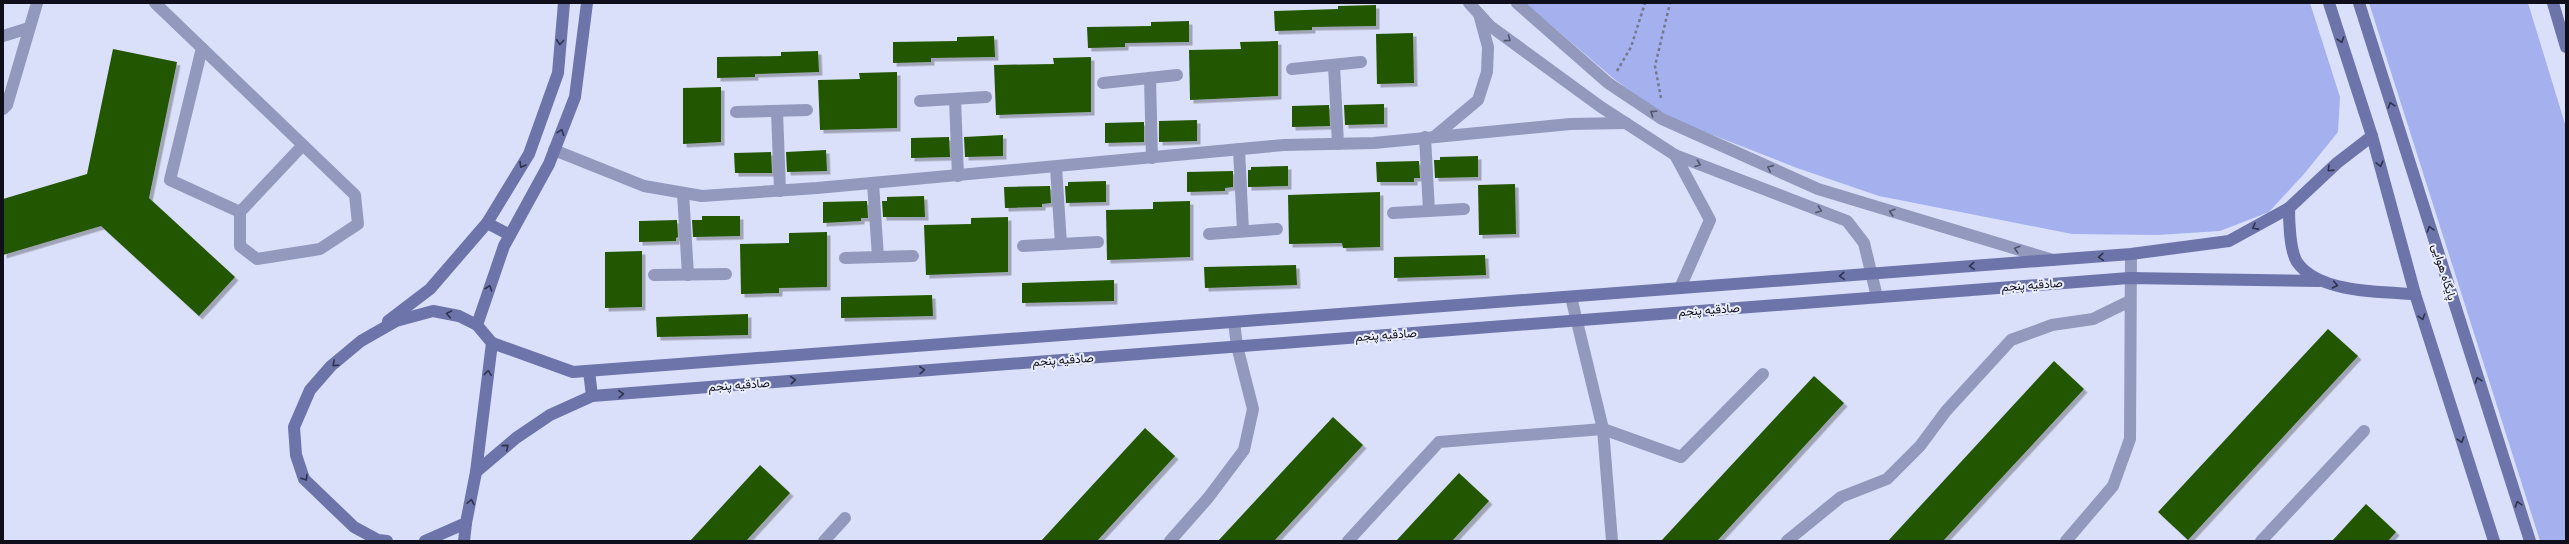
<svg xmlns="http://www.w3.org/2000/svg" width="2569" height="544" font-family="Lato,Vazirmatn,sans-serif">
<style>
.green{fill:#a5b0ee}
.building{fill:#225601;filter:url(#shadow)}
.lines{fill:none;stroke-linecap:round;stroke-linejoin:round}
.path{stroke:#75788b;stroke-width:2.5;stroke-dasharray:3 3;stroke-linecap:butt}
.street{stroke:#9299bd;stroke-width:12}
.secondary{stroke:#6c74aa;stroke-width:12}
.oneway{stroke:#50546c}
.oneway2{stroke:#2f324c}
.labels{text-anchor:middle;stroke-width:4;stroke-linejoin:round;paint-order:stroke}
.street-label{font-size:12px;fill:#0e0f1a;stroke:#ebeefb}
</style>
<defs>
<filter id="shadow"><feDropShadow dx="3.5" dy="3.5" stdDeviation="0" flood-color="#0004"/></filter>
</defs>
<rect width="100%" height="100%" fill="#dbe0fa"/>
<!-- green -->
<g class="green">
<path d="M1525 3H2310L2340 97 2338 132 2304 174 2269 212 2220 231 2158 235 2072 234 1879 196 1797 168 1664 116 1613 78Z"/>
<path d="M2369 3H2528L2566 127V541H2540Z"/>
</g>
<!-- building -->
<g class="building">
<path d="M1376 5V26L1312 27V30L1275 31 1274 11 1338 9V6Z"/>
<path d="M1189 21V42L1125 43V47L1088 48 1087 27 1151 26V22Z"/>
<path d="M1413 33 1414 83 1377 84 1376 34Z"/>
<path d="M994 36 995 57 931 58V62L893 63V42L957 41V37Z"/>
<path d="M1278 41V96L1190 100 1189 50 1241 49 1240 42Z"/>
<path d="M113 49 177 62 149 198 235 277 199 316 101 226 3 255V199L87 174Z"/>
<path d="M818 51 819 72 755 74V77L717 78V57L781 56V52Z"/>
<path d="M1091 57V112L996 115 994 65 1054 64 1053 58Z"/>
<path d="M897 72V128L820 130 818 80 860 79 859 73Z"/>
<path d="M721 87V142L683 144V88Z"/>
<path d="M1384 104V124L1345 125 1344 105Z"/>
<path d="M1329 105 1330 126 1292 127V106Z"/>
<path d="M1197 120V141L1159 142V121Z"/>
<path d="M1144 122V142L1105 143V123Z"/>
<path d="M1003 135V156L965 157 964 137Z"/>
<path d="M949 137 950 157 911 158V138Z"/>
<path d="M826 150 827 171 787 172 786 152Z"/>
<path d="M771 152 772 173H735L734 153Z"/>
<path d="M1478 156V177L1435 178 1434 160H1440V157Z"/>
<path d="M1419 161 1420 178H1414V182H1377L1376 162Z"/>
<path d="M1288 166V186L1248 187V170H1251V167Z"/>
<path d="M1233 171V187L1225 188V191L1187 192V172Z"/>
<path d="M1106 181V202L1066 203 1065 186H1068V182Z"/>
<path d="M1515 184 1516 234 1479 235 1478 185Z"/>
<path d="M1050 186 1051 203 1042 204V207L1005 208 1004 187Z"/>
<path d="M1380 192V247L1343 248 1342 243 1289 244 1288 195Z"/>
<path d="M924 196 925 217H883L882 201H887V197Z"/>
<path d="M867 201 868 218H861V221L823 223V202Z"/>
<path d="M1190 201V257L1107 260 1106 210 1153 209V202Z"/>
<path d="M702 216H740V236L693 237 692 220H702Z"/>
<path d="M1008 217V272L926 275 924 225 971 224V218Z"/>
<path d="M677 220 678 237 676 238V241L639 242V221Z"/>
<path d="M827 232V287L779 288V293L741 294 740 244 789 243V233Z"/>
<path d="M642 251V307L605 308V252Z"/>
<path d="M1485 255 1486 275 1394 278V257Z"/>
<path d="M1296 265 1297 285 1205 288 1204 267Z"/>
<path d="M1114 280V301L1022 303V283Z"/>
<path d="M932 295 933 316 841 318V297Z"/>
<path d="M748 314V335L657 337 656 317Z"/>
<path d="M2328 329 2358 356 2188 540 2158 512Z"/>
<path d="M2054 361 2084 389 1943 541H1888Z"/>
<path d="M1814 376 1844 403 1717 541H1661Z"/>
<path d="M1333 417 1363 445 1274 541H1218Z"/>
<path d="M1145 428 1175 456 1097 541H1041Z"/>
<path d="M760 465 790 493 746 541H690Z"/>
<path d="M1459 473 1489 501 1452 541H1396Z"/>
<path d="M2366 504 2396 532 2388 541H2332Z"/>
</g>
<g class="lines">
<!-- path -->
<g class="path">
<path d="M1617 71 1631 47 1645 3"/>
<path d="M1661 98 1655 66 1670 3"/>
</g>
<!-- street -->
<g class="street">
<path d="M155 3 355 195 358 224 320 249 257 259 240 246V212L303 145"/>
<path d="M1469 3 1490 26 1601 107 1675 155 1847 221 1864 243 1877 297"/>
<path d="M1517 3 1608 83 1662 119 1818 189 2053 260"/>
<path d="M3 36 29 28"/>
<path d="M202 48 170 180 240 212"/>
<path d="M1334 65 1338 144"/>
<path d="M1292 69 1361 62"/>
<path d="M1150 78 1152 158"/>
<path d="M1103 83 1177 75"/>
<path d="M955 99 958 176"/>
<path d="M920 101 986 97"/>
<path d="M3 109 7 105 37 3"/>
<path d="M777 111 780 191"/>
<path d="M736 112 807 110"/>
<path d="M1435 136 1478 100 1487 72 1488 47 1479 14"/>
<path d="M1425 137 1429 211"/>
<path d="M1239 149 1243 231"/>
<path d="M554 150 644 186 702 196 817 188 1284 145 1374 143 1570 124 1626 123"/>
<path d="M1675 155 1710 220 1680 288"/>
<path d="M1056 167 1061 244"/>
<path d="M873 183 878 257"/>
<path d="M683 193 688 275"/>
<path d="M1393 213 1464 209"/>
<path d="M1209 234 1277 229"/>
<path d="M1023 246 1098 242"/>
<path d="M845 258 913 256"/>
<path d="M654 275 726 274"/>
<path d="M1571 297 1603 429 1612 541"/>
<path d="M824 541 845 518"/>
<path d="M1170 541 1208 498 1244 450 1253 409 1237 346 1234 322"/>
<path d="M1348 541 1439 442 1603 429 1681 457 1763 374"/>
<path d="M1787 541 1841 497 1887 479 1920 446 1946 411 2011 340 2052 325 2093 319 2130 301"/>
<path d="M2066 541 2113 486 2130 439 2131 254"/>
<path d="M2261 541 2364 431"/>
</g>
<!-- secondary -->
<g class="secondary">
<path d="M2329 3 2372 136 2415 294 2494 541"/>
<path d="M2359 3 2530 541"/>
<path d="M2553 3 2566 47"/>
<path d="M2372 136 2337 163 2289 208C2289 221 2290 251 2297 262 2318 293 2381 292 2415 294"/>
<path d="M487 223 510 235"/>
<path d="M388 321 430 289 487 223 529 154 558 73 564 3"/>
<path d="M477 325 504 246 549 164 575 97 587 3"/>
<path d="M492 343 573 372 2131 254 2229 241 2289 208"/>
<path d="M589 371 592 396"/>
<path d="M476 472 516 438 550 415 592 396 2129 278 2319 281"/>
<path d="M387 541 378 540 354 527 304 479 296 455 294 427 310 390 331 366 361 341 396 321 433 311 459 316 477 325 492 343 476 472 466 523 425 541"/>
<path d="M464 541 466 523"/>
</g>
</g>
<!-- one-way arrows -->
<defs><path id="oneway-chevron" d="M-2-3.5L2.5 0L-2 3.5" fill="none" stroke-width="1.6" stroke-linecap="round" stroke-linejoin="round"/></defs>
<g class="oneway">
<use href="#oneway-chevron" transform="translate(1508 39) rotate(36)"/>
<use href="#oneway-chevron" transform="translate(1653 113) rotate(-146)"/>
<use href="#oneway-chevron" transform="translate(1698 164) rotate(21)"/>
<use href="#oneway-chevron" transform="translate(1770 168) rotate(-156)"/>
<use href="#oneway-chevron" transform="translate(1819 210) rotate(21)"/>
<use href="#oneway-chevron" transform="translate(1892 212) rotate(-163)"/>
<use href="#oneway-chevron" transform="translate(2017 249) rotate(-163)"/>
</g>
<g class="oneway2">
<use href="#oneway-chevron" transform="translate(2341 40) rotate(72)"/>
<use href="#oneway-chevron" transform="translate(560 42) rotate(95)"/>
<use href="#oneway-chevron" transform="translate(2391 105) rotate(-108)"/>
<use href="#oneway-chevron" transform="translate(561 132) rotate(-69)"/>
<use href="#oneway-chevron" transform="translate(2380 164) rotate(75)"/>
<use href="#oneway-chevron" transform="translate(522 165) rotate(121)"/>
<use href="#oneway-chevron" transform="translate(2330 169) rotate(136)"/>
<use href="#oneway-chevron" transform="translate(2255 227) rotate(151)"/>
<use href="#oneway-chevron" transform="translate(2430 229) rotate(-107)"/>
<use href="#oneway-chevron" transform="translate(2101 257) rotate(176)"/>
<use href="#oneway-chevron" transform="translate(1972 266) rotate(176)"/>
<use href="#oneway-chevron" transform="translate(1842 276) rotate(176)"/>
<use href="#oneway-chevron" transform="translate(2335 285) rotate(12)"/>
<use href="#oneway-chevron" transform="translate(489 288) rotate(-71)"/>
<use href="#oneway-chevron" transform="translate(449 314) rotate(-170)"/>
<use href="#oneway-chevron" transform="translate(2422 317) rotate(72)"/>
<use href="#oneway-chevron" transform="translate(335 364) rotate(138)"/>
<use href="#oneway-chevron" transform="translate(922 370) rotate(-4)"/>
<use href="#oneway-chevron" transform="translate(488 373) rotate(-83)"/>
<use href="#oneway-chevron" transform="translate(793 380) rotate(-4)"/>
<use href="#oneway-chevron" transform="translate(2478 380) rotate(-108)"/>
<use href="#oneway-chevron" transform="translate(621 394) rotate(-4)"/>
<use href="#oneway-chevron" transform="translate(2461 440) rotate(72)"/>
<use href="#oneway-chevron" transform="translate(506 447) rotate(-41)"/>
<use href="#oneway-chevron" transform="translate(305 478) rotate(58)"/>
<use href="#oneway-chevron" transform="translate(471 502) rotate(-78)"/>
<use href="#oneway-chevron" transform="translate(2518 504) rotate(-108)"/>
</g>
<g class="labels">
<!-- street labels -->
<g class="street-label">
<text transform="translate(2444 272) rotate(73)" y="4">پایگاه هوایی</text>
<text transform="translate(2032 285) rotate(-4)" y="4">صادقیه پنجم</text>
<text transform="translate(1709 310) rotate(-4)" y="4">صادقیه پنجم</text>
<text transform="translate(1386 335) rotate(-4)" y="4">صادقیه پنجم</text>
<text transform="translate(1063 360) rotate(-4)" y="4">صادقیه پنجم</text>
<text transform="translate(739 385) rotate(-4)" y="4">صادقیه پنجم</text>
</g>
</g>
<!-- border -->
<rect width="2569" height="544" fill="none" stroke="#0e0f1a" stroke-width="8"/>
</svg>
